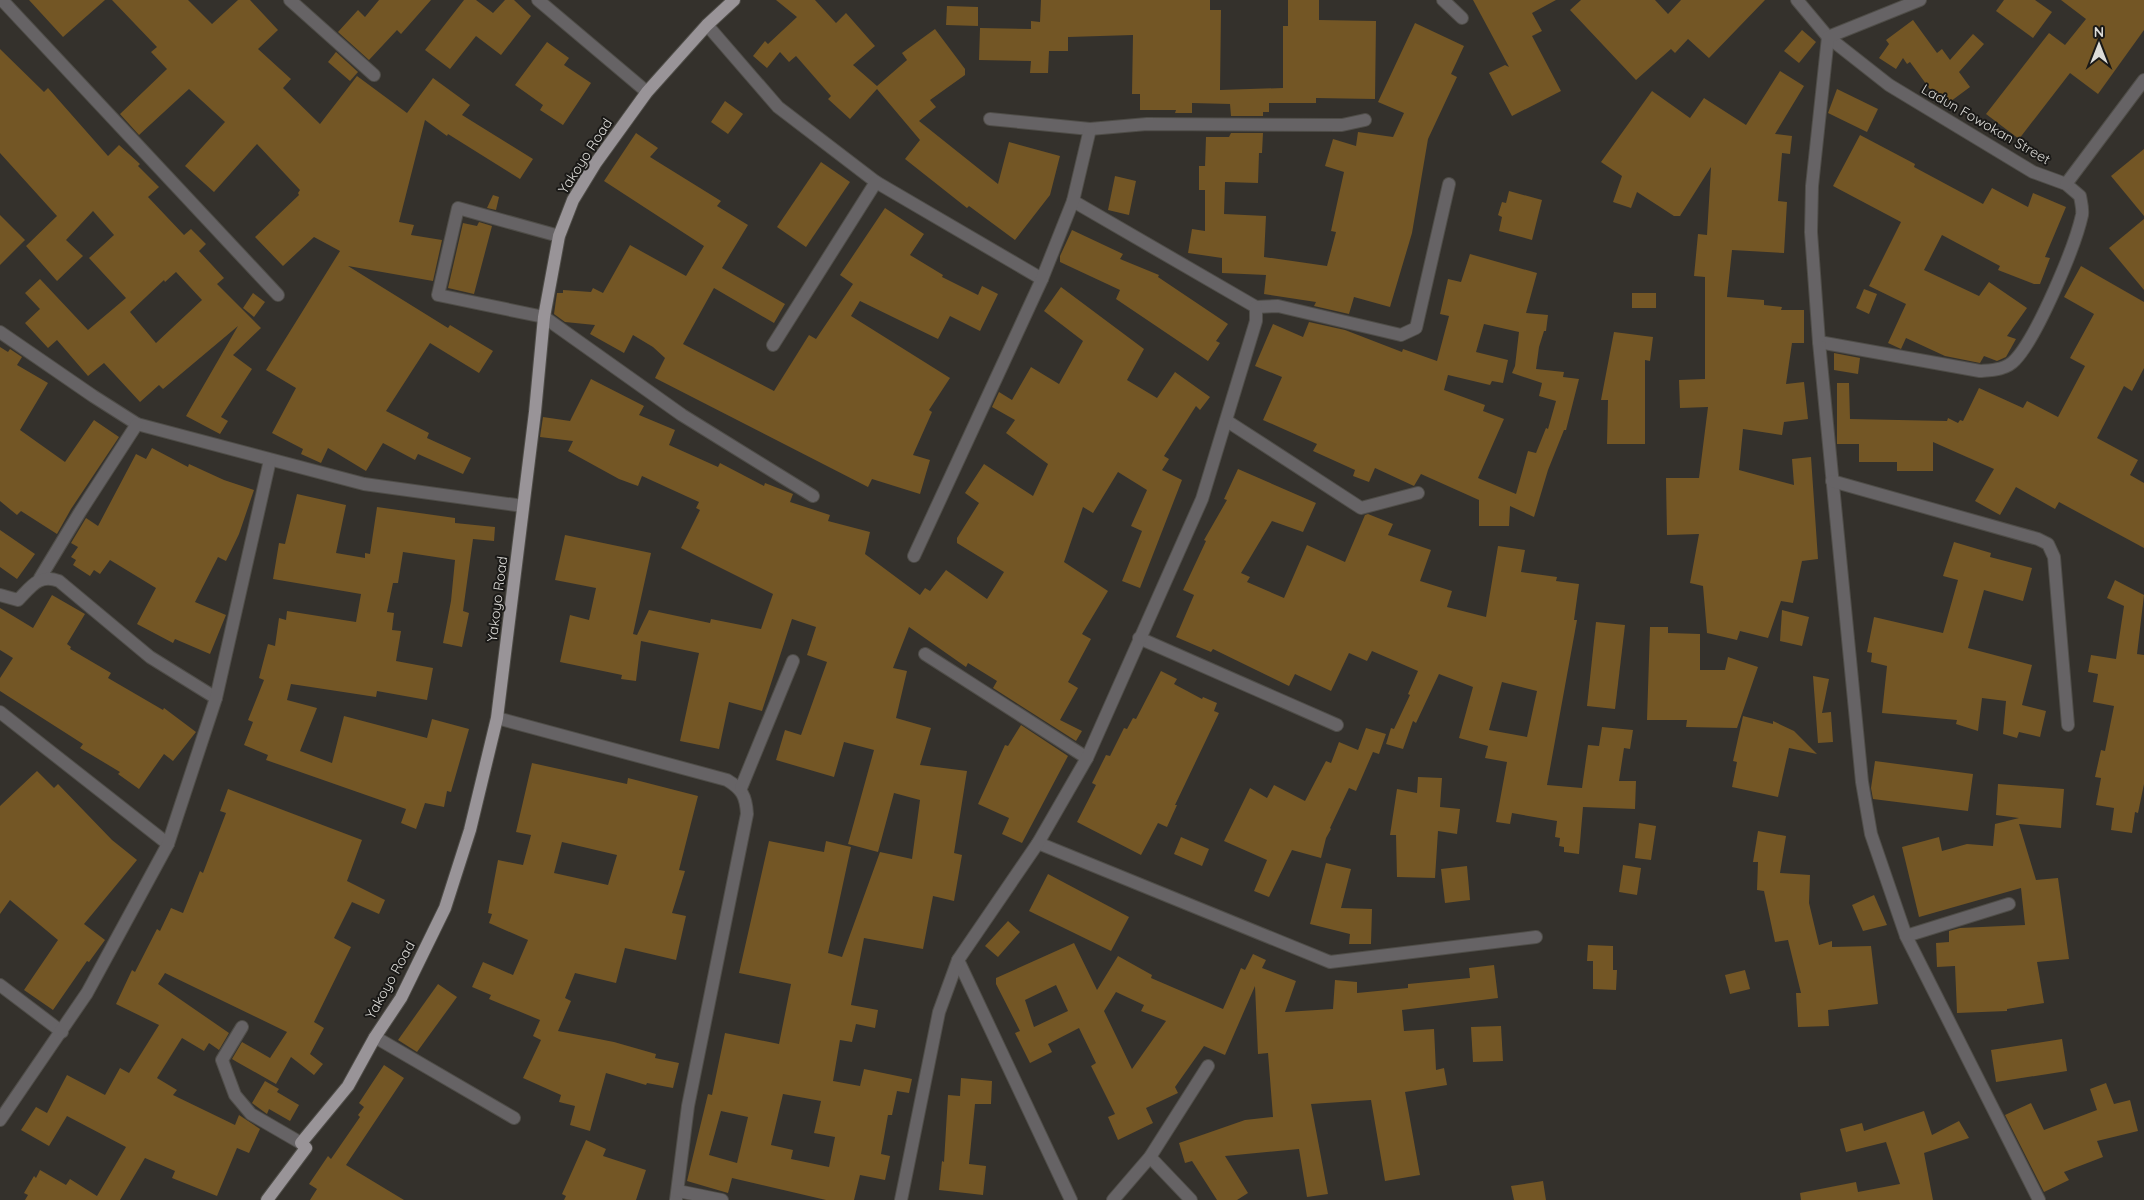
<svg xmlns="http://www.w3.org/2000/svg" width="2144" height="1200" font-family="Quicksand,sans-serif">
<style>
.building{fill:#735625;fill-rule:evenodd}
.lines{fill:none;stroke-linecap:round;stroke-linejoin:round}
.minor-casing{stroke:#4f4d48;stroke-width:14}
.major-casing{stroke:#4f4d48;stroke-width:14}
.minor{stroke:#666365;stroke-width:12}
.major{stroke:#999498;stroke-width:12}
.labels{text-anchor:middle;stroke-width:4;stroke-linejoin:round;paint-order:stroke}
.street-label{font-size:14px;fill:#deddd9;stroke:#1a1917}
</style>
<rect width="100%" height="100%" fill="#34312c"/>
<!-- building -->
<g class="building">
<path d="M29 0H105L63 37Z"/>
<path d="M112 0H188L212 24 238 0H250L278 30 258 49 291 79 283 88 320 124 357 76 407 113 433 78 470 105 462 115 533 159 520 179 448 134 447 136 425 120 399 222 414 225 411 235 442 240 433 281 348 266 448 328 450 325 493 351 479 373 430 343 386 411 429 433 427 438 471 458 463 474 418 454 415 460 383 443 366 471 328 448 321 463 301 454 303 449 272 433 296 388 266 370 340 251 314 237 283 266 255 237 299 195 298 193 300 190 257 144 214 192 185 166 225 122 189 89 139 135 120 114 167 69 151 52 157 47Z"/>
<path d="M379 0H431L401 34 397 30 369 60 338 32 358 10 365 17Z"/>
<path d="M464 0H476L493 13 505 0H514L531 16 501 55 476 36 450 69 425 50Z"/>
<path d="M776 0H815L836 23 846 13 875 46 853 65 877 86 907 60 902 53 935 29 965 69V75L930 100 936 107 919 121 998 184 1009 142 1060 156 1050 195 1015 240 969 206 967 208 905 159 920 140 877 89 850 119 828 99 831 96 796 56 789 62 780 52 767 68 753 56 765 41 768 44 797 17Z"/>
<path d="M1041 0H1210V10H1221L1220 90 1283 88V26H1288V0H1319V20L1376 21 1375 99 1316 98V103H1269V112H1263V116H1231L1230 104 1192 103V113H1175L1176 110H1140V94H1132L1133 35 1068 37V51H1049L1048 73H1030L1031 61 979 60 980 28 1031 29V21L1040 22Z"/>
<path d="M1473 0H1556L1532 13 1542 31 1532 36 1561 91 1512 116 1489 73 1505 65 1509 67Z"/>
<path d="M1581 0H1655L1668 14 1681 0H1765L1709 58 1688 39 1675 53 1671 49 1636 80 1570 10Z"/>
<path d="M2004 0H2035L2052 12 2033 38 1996 11Z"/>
<path d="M2061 0H2144V30L2098 94 2070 73 2019 139 1986 114 2049 33 2065 45 2086 19Z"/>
<path d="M947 6 978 7V26L946 25Z"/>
<path d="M1913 20 1937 53 1942 49 1950 60 1973 34 1984 44 1959 72 1970 87 1943 107 1910 62 1907 64 1903 58 1896 69 1879 58 1889 44 1886 40Z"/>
<path d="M1415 23 1464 46 1451 74 1457 77 1428 139 1412 233 1390 307 1354 297 1349 314 1314 306 1316 302 1264 294 1266 275 1222 273V258L1188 253 1192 229 1205 231V190H1199V166H1205L1206 137H1229L1231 133H1263L1262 153H1259L1258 183 1225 182 1224 214 1266 216 1264 257 1327 266 1336 232 1331 231 1344 172 1325 166 1333 139 1356 146 1358 132 1393 137 1404 113 1378 102Z"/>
<path d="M1802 30 1816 42 1799 63 1784 51Z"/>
<path d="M547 42 569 58 564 65 591 83 563 125 540 110 543 105 515 85Z"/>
<path d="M0 49 44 92 48 88 108 156 119 145 140 164 138 166 159 187 148 197 184 235 191 229 206 244 199 251 224 278 217 284 261 328 233 355 252 369 221 417 228 421 220 434 186 416 238 326 163 389 159 385 140 402 104 363 88 376 57 340 48 348 25 323 40 309 25 293 40 279 88 330 126 298 89 258 114 235 93 211 66 240 83 256 57 281 26 246 57 216 0 153ZM176 272 202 300 156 343 130 312 164 280 165 282Z"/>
<path d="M336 52 358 72 350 81 328 62Z"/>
<path d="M1780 71 1804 86 1775 134 1792 136 1790 154 1782 153 1778 201 1787 202 1784 253 1732 250 1727 297 1764 300V305L1782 307 1781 310H1804V343H1792L1786 384 1804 382 1808 419 1784 422 1782 435 1743 429 1739 470 1794 485 1792 459 1811 457 1818 559 1802 561 1793 603 1781 601 1768 638 1740 631 1737 640 1707 633 1703 586 1690 583 1699 534 1667 535 1666 478H1699L1708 407 1680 408 1679 380 1705 379V277L1694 276 1698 234 1707 235 1711 167 1680 216H1674L1637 192 1631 208 1613 202 1622 176 1601 162 1652 91 1690 118 1704 98 1746 125Z"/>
<path d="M1837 89 1878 109 1867 132 1828 113Z"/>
<path d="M725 101 743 114 728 134 711 122Z"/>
<path d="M636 133 658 148 650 157 721 201 717 206 748 225 722 268 785 304 774 323 714 288 683 344 774 391 809 335 816 339 853 284 840 275 885 208 924 234 910 255 943 275 942 277 978 295 982 286 998 294 980 331 950 316 938 339 860 301 851 316 950 378 929 410 932 412 913 455 930 460 920 494 872 479 868 487 655 378 665 358 653 347 633 335 624 353 590 334 595 325 565 322 554 314 557 293H563V290L591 292 593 288 603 293 630 245 686 276 704 246 604 181Z"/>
<path d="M1860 135 1915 164 1914 167 1983 204 1992 188 2028 207 2033 193 2066 207 2045 257 2050 258 2040 284H2034L1998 270 2000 266 1942 235 1924 270 1979 296 1989 282 2027 308 2007 336 2016 339 2006 357 1997 361 1984 356 1980 363 1945 356 1906 338 1901 349 1888 343 1906 304 1869 286 1901 222 1833 186Z"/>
<path d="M2144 149V216L2111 176Z"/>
<path d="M821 162 850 182 806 247 777 227Z"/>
<path d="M1115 176 1136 181 1129 215 1108 210Z"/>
<path d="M1509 191 1542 200 1532 240 1499 231 1502 217 1498 215 1502 202 1506 203Z"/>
<path d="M493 195 499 197 496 210 487 208Z"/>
<path d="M0 215 25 240 0 265Z"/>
<path d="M2144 219V290L2109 248Z"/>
<path d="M479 222 492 226 474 294 448 288 463 223 477 226Z"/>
<path d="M1072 230 1123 254 1120 259 1159 275 1158 277 1228 324 1216 341 1220 343 1208 361 1116 299 1120 290 1060 262V256Z"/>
<path d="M1470 254 1537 273 1526 313 1548 315 1546 331H1544L1539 347 1536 369 1564 372 1563 377 1579 379 1566 430H1564L1548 470 1534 517 1510 506 1509 526H1479V500L1421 474 1414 486 1375 468 1369 482 1353 476 1355 470 1313 451 1317 444 1263 420 1282 377 1255 366 1273 324 1303 337 1309 322 1345 330 1402 352 1403 349 1437 361 1449 316 1440 314 1448 279 1461 282ZM1484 324 1519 332 1515 366 1512 373 1542 383 1539 396 1556 401 1548 429 1546 428 1536 453 1528 451 1516 494 1478 478 1504 419 1483 411 1485 405 1444 390 1448 375 1490 385 1492 381 1503 383 1508 360 1476 352Z"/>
<path d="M2081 266 2144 302V368L2132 391 2124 386 2097 438 2138 460 2130 475 2144 483V548L2059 502 2055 509 2016 487 2000 515 1975 501 1994 469 1933 442V471H1897V462H1859V444H1837V383H1849L1850 419 1947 421 1948 418 1958 423 1960 420 1963 421 1979 388 2023 408 2027 401 2058 417 2085 366 2070 358 2094 314 2064 297Z"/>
<path d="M1061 287 1144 349 1127 380 1157 398 1175 372 1210 397 1200 410 1196 406 1164 456 1169 459 1162 470 1182 480 1140 588 1122 581 1142 531 1131 526 1147 490 1118 472 1093 513 1083 507 1064 562 1108 591 1082 634 1091 639 1068 682 1078 688 1060 720 1082 731 1076 741 993 688 997 681 968 663 966 667 909 627 893 668 907 671 896 718 931 728 920 765 967 771 954 853 962 855 954 901 933 896 923 949 864 938 851 1005 878 1010 875 1028 856 1024 852 1042 840 1040 833 1081 860 1086 864 1069 912 1079 909 1093 897 1091 892 1115H888L881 1154 890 1156 885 1180 860 1175 854 1200H826L732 1178 728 1193 687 1181 708 1094 712 1095 725 1033 779 1044 791 984 739 973 769 841 824 852 826 841 851 847 828 953 842 957 880 852 912 859 920 800 894 793 878 852 848 844 874 750 844 742 834 777 776 760 785 730 801 735 827 662 807 655 816 627 792 619 762 711 729 702 719 749 680 741 699 653 641 641 636 681 621 679 622 675 560 662 570 615 589 620 596 588 555 580 565 535 651 553 633 634 637 635 649 610 710 623 711 619 761 629 773 594 681 548 700 510 696 508 699 502 642 476 638 486 619 479 568 451 573 441 540 437 543 417 570 421 591 379 644 406 639 415 675 430 669 445 718 467 720 463 764 486 765 483 793 494 790 502 830 515 828 521 870 532 865 554 920 595 925 588 930 591 946 570 987 599 1004 572 957 543V538L979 503 965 493 984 464 1033 496 1048 464 1006 433 1015 420 992 407 999 392 1012 400 1031 367 1059 384 1083 341 1044 311ZM783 1094 821 1101 814 1133 835 1137 829 1167 791 1159 793 1150 771 1145ZM721 1111 748 1117 737 1163 709 1155Z"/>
<path d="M1864 289 1877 294 1869 314 1856 308Z"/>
<path d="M253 293 265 302 254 317 243 308Z"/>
<rect x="1632" y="293" width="24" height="15"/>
<path d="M1614 332 1653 337 1650 361 1645 360V444H1607L1608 400H1601Z"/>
<path d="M0 347 8 352 10 349 22 357 17 365 48 383 20 430 65 462 94 420 119 437 71 509 57 534 21 511 17 515 0 501Z"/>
<path d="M1834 353 1860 358 1858 374 1834 370Z"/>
<path d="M152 448 188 467 189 464 224 480 254 490 239 534 226 561 218 557 195 602 226 615 210 654 175 639 173 643 137 624 156 588 110 560 100 574 94 570 90 576 73 565 76 560 71 557 78 547 71 543 86 518 98 526 136 454 146 459Z"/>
<path d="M1238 469 1316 503 1303 532 1272 521 1241 573 1250 577 1247 582 1284 598 1307 545 1345 562 1365 515 1368 514 1393 524 1388 535 1431 550 1420 581 1452 591 1447 607 1486 617 1498 546 1525 550 1521 572 1557 577 1556 581 1579 584 1574 620H1577L1547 785 1582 788 1588 745 1599 746 1602 727 1633 730 1630 749 1624 748 1619 781H1636L1635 809 1583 807 1579 854 1564 852V847L1559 846 1560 838 1555 837 1557 821 1512 813 1510 824 1496 822 1507 762 1485 758 1488 746 1459 738 1473 687 1439 674 1416 723 1413 721 1403 749 1386 744 1391 728 1394 729 1410 695 1408 694 1418 671 1372 651 1367 661 1349 653 1331 691 1295 674 1289 686 1213 649 1211 652 1176 637 1194 595 1183 590 1206 541 1204 540 1227 500 1224 499ZM1502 682 1537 691 1527 737 1489 730Z"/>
<path d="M297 494 346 505 336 553 365 558V553L370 554 377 507 455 518V523L495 527 494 541 473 539 463 611 469 613 462 647 443 643 451 601 455 560 403 552 398 583H393L387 612 394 613 392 630 401 631 396 661 433 668 427 700 377 691 376 697 291 684 287 700 317 708 300 751 332 763 344 716 427 738 432 719 469 729 451 792 447 791 444 807 425 803 416 829 401 823 406 809 266 760 268 755 244 745 253 722 248 720 264 680 259 678 268 644 275 646 279 618 286 620 287 611 356 622 361 594 273 579 279 543 285 544Z"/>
<path d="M0 530 35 554 17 579 0 567Z"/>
<path d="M1954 542 1991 553 1990 557 2032 568 2023 601 1984 590 1968 648 2032 665 2022 705 2046 711 2040 737 2019 732 2017 738 2003 734 2006 701 1982 698 1978 731 1956 724 1957 720 1882 713 1887 666 1871 662 1872 653 1867 652 1874 617 1943 633 1958 580 1943 576Z"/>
<path d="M2115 580 2144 595 2137 654 2144 655V784L2138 813 2135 812 2132 833 2111 830 2114 808 2096 805 2101 778 2095 777 2101 750 2105 751 2114 706 2093 702 2098 674 2088 672 2091 655 2116 659 2124 606 2107 598Z"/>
<path d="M52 595 85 614 67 644 71 647 70 649 111 673 108 678 163 710 164 708 196 732 173 761 164 754 139 789 118 774 120 772 80 748 83 744 0 691V678L13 658 0 650V608L33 628Z"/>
<path d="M1782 610 1809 617 1802 646 1780 641Z"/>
<path d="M1596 622 1625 625 1615 709 1587 706Z"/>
<path d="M1650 627H1668V633L1700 634V670H1725L1728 657 1758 667 1737 728 1686 727 1687 720H1647Z"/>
<path d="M1161 671 1177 679 1174 684 1202 699 1203 697 1217 703 1214 711 1219 713 1175 805H1177L1167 827 1158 823 1141 855 1077 822 1096 785 1092 783 1106 755 1110 756 1124 728 1127 729 1133 718 1136 719Z"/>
<path d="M1813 676 1829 679 1822 713 1831 712 1833 742 1818 743Z"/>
<path d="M1743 716 1773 724V721L1794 731 1817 754 1789 748 1778 797 1732 787 1737 762 1733 761Z"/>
<path d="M1021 725 1068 756 1022 843 1002 834 1009 818 978 804 1005 745 1008 746Z"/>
<path d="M1366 728 1386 734 1379 754 1373 752 1356 791 1349 788 1330 828 1331 829 1326 838 1321 858 1292 850 1269 897 1254 891 1267 860 1224 841 1250 788 1267 798 1274 785 1305 801 1326 761 1331 763 1339 742 1358 750Z"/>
<path d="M1875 761 1973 774 1968 811 1873 799 1871 788Z"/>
<path d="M532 763 627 784 628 778 698 796 679 870 685 871 672 913 686 916 676 960 625 948 616 983 575 973 565 998 571 1001 558 1031 614 1042 656 1054 655 1058 679 1063 673 1088 647 1083 646 1085 606 1073 590 1131 570 1125 575 1106 559 1102 561 1095 523 1078 541 1040 533 1036 540 1020 489 999 491 995 472 987 483 962 513 975 528 940 489 923 492 914 488 913 498 860 523 865 531 835 516 832ZM562 842 617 855 608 885 554 873Z"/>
<path d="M37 771 54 788 58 784 112 840 137 860 84 924 105 940 89 962 87 961 53 1010 24 990 58 940 10 900 0 914V806Z"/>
<path d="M1418 777 1442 778 1440 807 1460 809 1457 834 1438 831 1435 878 1397 877 1396 835H1390L1397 789 1417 793Z"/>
<path d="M1998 784 2064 789 2061 828 2019 824 2036 880 2058 878 2069 959 2037 962 2044 1003 2007 1009V1011L1957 1013 1955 966 1937 967 1936 943 1949 942V931L1960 928 2025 925 2021 888 1919 917 1902 847 1939 837 1942 851 1967 844 1993 846 1995 824 2019 818 1996 815Z"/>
<path d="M228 789 362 840 347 881 385 900 379 914 352 902 334 938 351 947 314 1022 324 1028 310 1054 323 1064 314 1075 291 1057 276 1084 237 1062 232 1059 242 1042 270 1058 287 1032 165 973 158 984 229 1033 219 1050 209 1043 204 1051 182 1038 157 1078 177 1090 173 1095 235 1125 239 1115 260 1129 249 1153 237 1148 217 1196 172 1178 175 1171 145 1158 120 1200H25L28 1195 24 1193 34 1176 36 1178 40 1170 66 1185 70 1179 97 1196 126 1147 67 1116 49 1146 21 1130 36 1107 47 1113 67 1075 105 1095 120 1068 129 1073 159 1025 116 1004 132 970 135 972 157 929 160 931 171 908 183 913 200 871 203 873 226 813 220 811Z"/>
<path d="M1639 823 1656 826 1651 860 1635 858Z"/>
<path d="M1758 831 1786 836 1780 873 1810 875 1809 903 1819 945 1832 941V947L1871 946 1878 1004 1828 1010 1829 1026 1798 1027 1796 993H1801L1788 940 1775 942 1764 891 1757 890 1758 862H1753Z"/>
<path d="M1181 837 1209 849 1202 866 1174 854Z"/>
<path d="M1326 863 1351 869 1341 908 1372 909 1371 944H1349L1350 934 1310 924Z"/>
<path d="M1623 865 1641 868 1637 895 1619 892Z"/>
<path d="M1467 866 1470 900 1445 903 1441 869Z"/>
<path d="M1048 874 1129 917 1111 951 1029 911Z"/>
<path d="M1874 895 1887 925 1863 931 1852 905Z"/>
<path d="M1008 921 1020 932 998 957 985 946Z"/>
<path d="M1074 943 1097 990 1118 956 1152 975 1151 978 1223 1009 1241 968 1245 970 1253 954 1266 960 1262 968 1296 981 1285 1012 1333 1009 1335 980 1357 982V993L1408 988V984L1470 978 1469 968 1494 965 1498 998 1402 1010 1404 1031 1434 1029 1436 1070 1444 1068 1447 1085 1405 1092 1420 1175 1385 1181 1371 1100 1311 1104 1328 1194 1307 1197 1299 1149 1225 1156 1248 1193 1237 1200H1217L1192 1161 1185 1163 1179 1143 1245 1120 1273 1117 1268 1053 1258 1054 1255 986 1225 1055 1204 1046 1175 1087 1178 1093 1146 1108 1153 1123 1118 1140 1108 1117 1115 1114 1091 1066 1096 1063 1079 1028 1048 1044 1052 1052 1030 1063 1015 1033 1020 1031 996 984V978ZM1056 985 1068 1011 1034 1027 1025 1000ZM1116 992 1144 1005 1141 1011 1166 1021 1132 1069 1104 1011Z"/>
<path d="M1588 945 1613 946V970H1617L1616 990 1593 989V961H1587Z"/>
<path d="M1745 970 1750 989 1730 994 1725 975Z"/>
<path d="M438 984 457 997 417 1052 398 1040Z"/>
<path d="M1501 1026 1503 1061 1473 1062 1471 1027Z"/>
<path d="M2062 1039 2067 1071 1996 1082 1991 1050Z"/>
<path d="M384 1065 404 1078 346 1165 404 1200H310L317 1189 309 1184 328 1156 331 1159 360 1117 358 1115 364 1107 359 1103Z"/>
<path d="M961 1078 992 1081 991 1104H975L969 1164 986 1166 983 1195 939 1190 942 1161 944 1162 948 1095 960 1096Z"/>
<path d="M265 1081 279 1089 277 1092 299 1105 290 1121 269 1109 267 1114 252 1103Z"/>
<path d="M2106 1083 2114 1104 2130 1100 2138 1131 2097 1141 2103 1157 2064 1172 2069 1180 2044 1192 2005 1115 2031 1103 2044 1130 2097 1110 2090 1089Z"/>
<path d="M1924 1111 1932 1135 1959 1121 1969 1138 1924 1153 1933 1200H1801L1800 1193 1856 1182 1858 1192 1900 1184 1886 1142 1846 1152 1840 1129 1862 1123 1864 1131Z"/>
<path d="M586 1140 606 1149 603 1156 646 1170 636 1200H564L566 1196 562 1194Z"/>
<path d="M1543 1181 1546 1200H1514L1511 1186Z"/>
</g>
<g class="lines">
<defs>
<g id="minor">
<path d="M2 0 278 295"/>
<path d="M290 0 374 75"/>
<path d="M538 0 647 92"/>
<path d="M1443 0 1462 18"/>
<path d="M1797 0 1828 37 1889 85 2033 172 2066 184 2080 196C2081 202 2083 209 2082 215 2075 247 2037 337 2015 360 2006 370 1992 370 1980 371L1819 342"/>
<path d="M1920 0 1828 37 1812 186 1811 232 1819 342 1862 782 1871 834 1906 936 2039 1200"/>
<path d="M707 25 778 107 876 182 1042 279"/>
<path d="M990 119 1090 129 1147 124 1342 125 1365 120"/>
<path d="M2066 184 2144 80"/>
<path d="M1073 201 1256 307 1278 306 1401 335 1416 328 1449 184"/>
<path d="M559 236 458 208 438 295 544 317 682 415 813 496"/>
<path d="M0 332 93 396 137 424 364 484 523 506"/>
<path d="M773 345 876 182"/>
<path d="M1227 421 1361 508 1418 493"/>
<path d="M1832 481 2038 539 2048 544 2054 557 2068 725"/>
<path d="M914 556 1042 279 1073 201 1090 129"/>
<path d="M40 578 80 512 137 424"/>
<path d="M0 595 18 600C31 587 39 573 59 581L150 657 216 698"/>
<path d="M1139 638 1337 725"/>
<path d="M925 654 1087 758"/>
<path d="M0 712 168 844"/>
<path d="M497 718 727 780C742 789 746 796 747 814L688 1106 676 1200"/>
<path d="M741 788 793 661"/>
<path d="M1038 843 1330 962 1536 937"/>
<path d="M1906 936 2009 904"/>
<path d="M958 960 1071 1200"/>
<path d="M0 985 62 1032"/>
<path d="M242 1027 222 1060 235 1095 251 1114 301 1143"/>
<path d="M375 1037 514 1118"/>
<path d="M0 1120 87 993 168 844 216 698 270 460"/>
<path d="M1150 1157 1191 1200"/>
<path d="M678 1191 722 1200"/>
<path d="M901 1200 939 1012 958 960 1038 843 1087 758 1202 499 1256 321V307"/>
<path d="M1113 1200 1150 1157 1208 1066"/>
</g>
<path id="major" d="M267 1200 306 1148 301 1143 348 1086 375 1037 401 998 445 908 470 830 497 718 535 412 544 317 559 236 573 200 595 164 647 92 707 25 734 0"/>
</defs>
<!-- minor casing -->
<use href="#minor" class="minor-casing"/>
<!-- major casing -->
<use href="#major" class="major-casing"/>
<!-- minor -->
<use href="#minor" class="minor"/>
<!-- major -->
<use href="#major" class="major"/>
</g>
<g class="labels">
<!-- street labels -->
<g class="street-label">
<text transform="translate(1986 124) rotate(30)" y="5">Ladun Fowokan Street</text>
<text transform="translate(585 156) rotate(-57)" y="5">Yakoyo Road</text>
<text transform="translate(497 599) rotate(-83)" y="5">Yakoyo Road</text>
<text transform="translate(390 980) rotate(-61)" y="5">Yakoyo Road</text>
</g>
</g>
<!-- north arrow -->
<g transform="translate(2099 45)" stroke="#1a1917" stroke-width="4" paint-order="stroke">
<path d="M0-4L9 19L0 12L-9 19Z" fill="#deddd9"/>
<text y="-8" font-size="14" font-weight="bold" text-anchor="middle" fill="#deddd9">N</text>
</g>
</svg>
